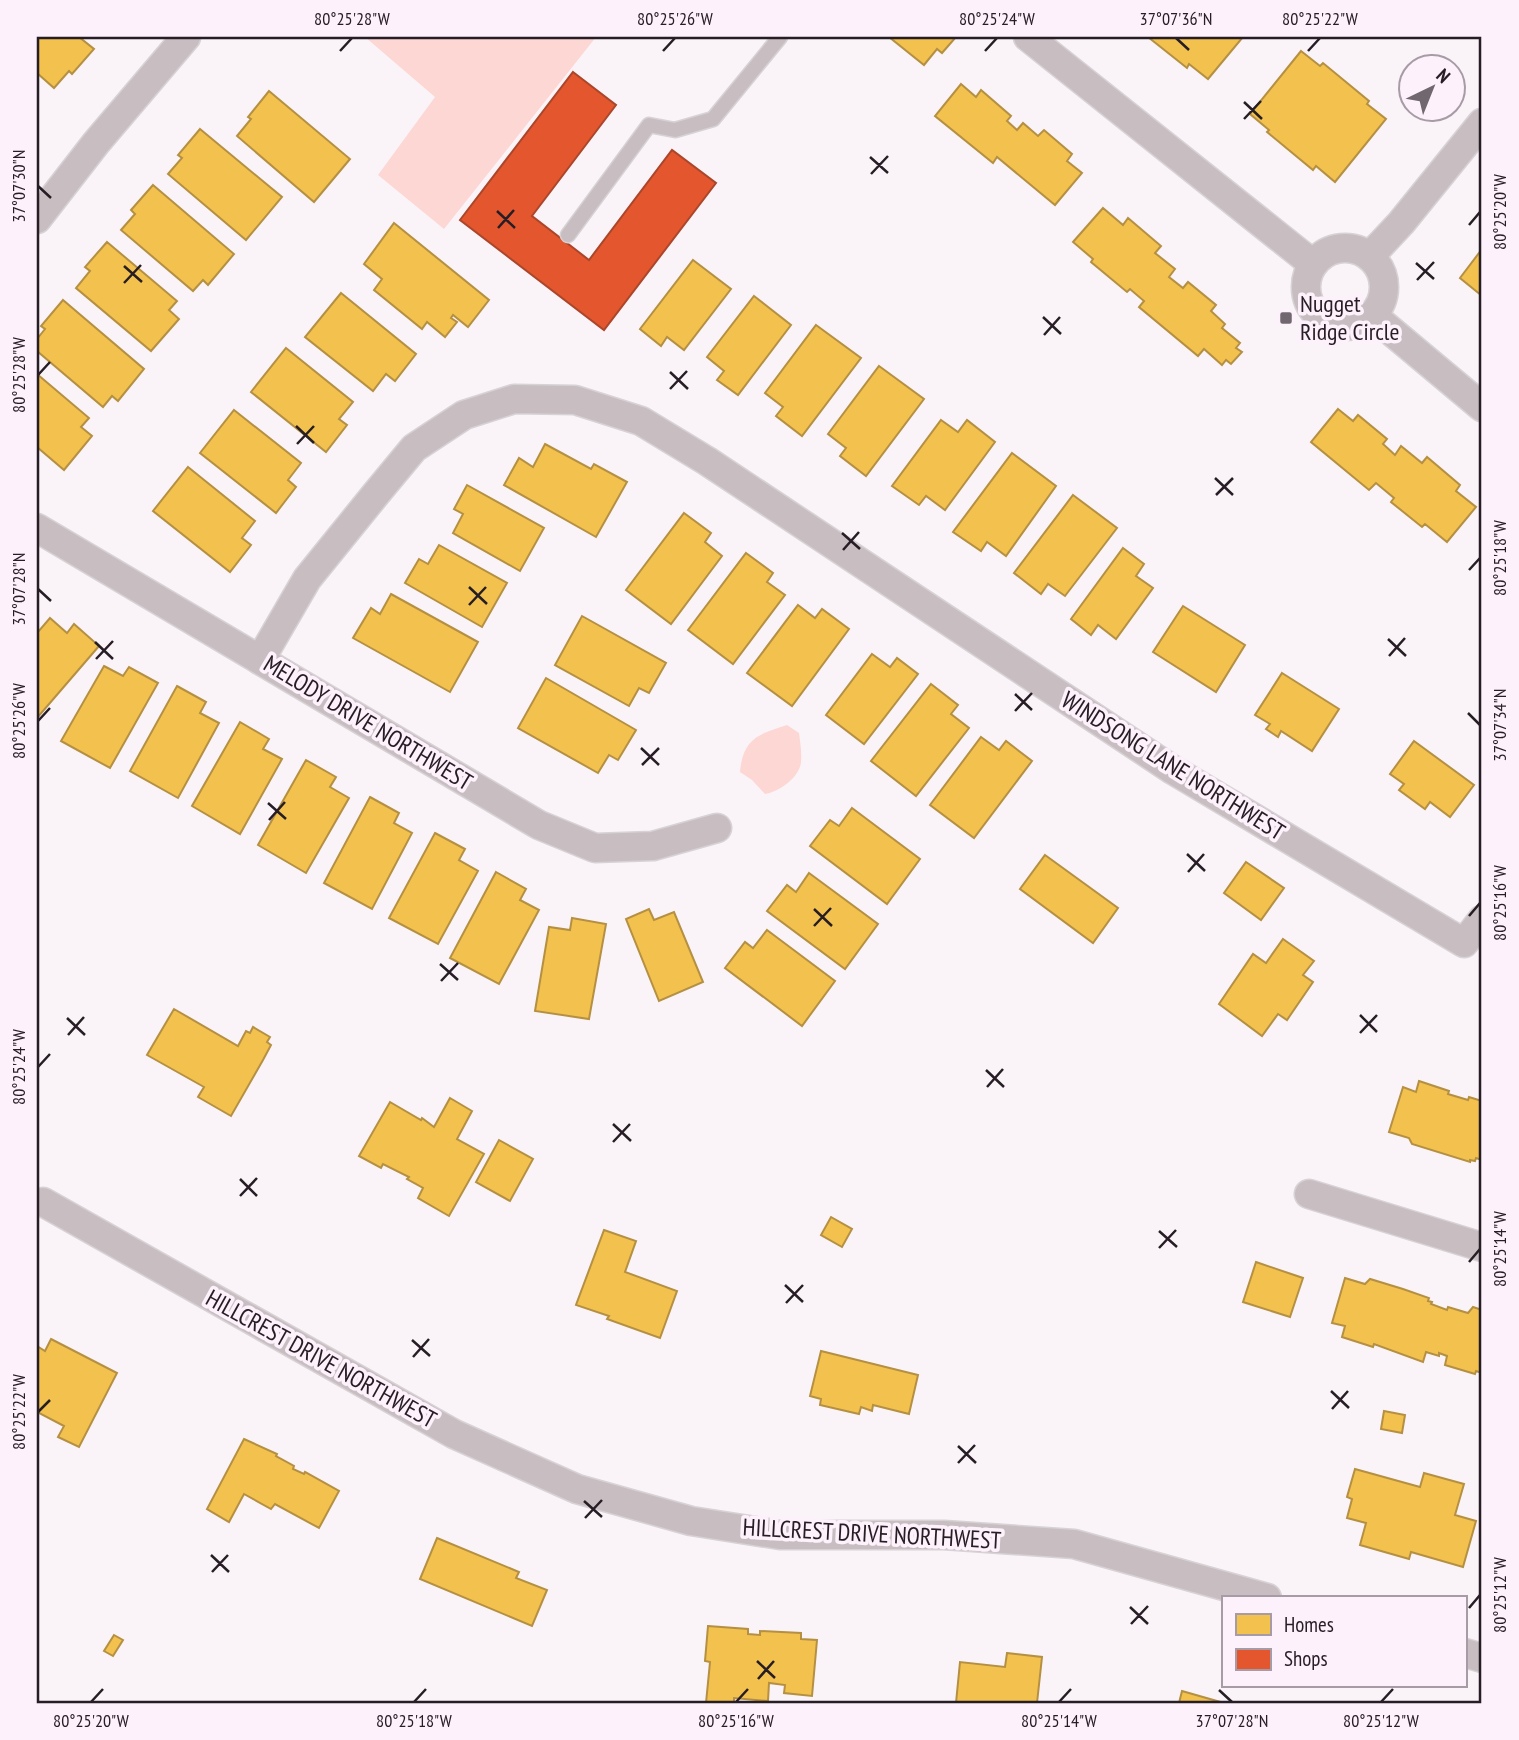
<svg xmlns="http://www.w3.org/2000/svg" width="1519" height="1740" font-family="'PT Sans Narrow',sans-serif">
<style>
.green{fill:#fdd7d4}
.homes{fill:#f2c14e;stroke:#b59042;stroke-width:2}
.shops{fill:#e4572e;stroke:#ab462b;stroke-width:2}
.lines{fill:none;stroke-linecap:round;stroke-linejoin:round}
.lane-casing{stroke:#d7d2d6;stroke-width:17}
.street-casing{stroke:#d7d2d6;stroke-width:31}
.lane{stroke:#c8bec1;stroke-width:14}
.street{stroke:#c8bec1;stroke-width:28}
.ticks{fill:none;stroke:#271d25;stroke-width:2.5}
.poi-dot{fill:#71686f;stroke:#fdf1fb;stroke-width:2.5}
.labels{text-anchor:middle;stroke-width:7;stroke-linejoin:round;paint-order:stroke}
.poi-label{font-size:24px;fill:#271d25;stroke:#fdf1fb;text-anchor:start}
.street-label{font-size:24px;fill:#271d25;stroke:#fdf1fb}
.neatline{fill:none;stroke:#271d25;stroke-width:2.5}
.ticks-label{font-size:18px;text-anchor:middle;fill:#271d25}
</style>
<rect width="100%" height="100%" fill="#faf4f9"/>
<!-- green -->
<g class="green">
<path d="M365 37H596L444 229 378 175 435 97Z"/>
<path d="M787 725 799 733C800 742 802 752 801 762 800 777 779 792 765 794L752 780 740 772C743 737 760 734 787 725Z"/>
</g>
<!-- homes -->
<g class="homes">
<path d="M37 37H79L94 49 72 74 69 71 54 88 37 73Z"/>
<path d="M889 37H956L942 53 937 49 924 65Z"/>
<path d="M1148 37H1243L1208 79 1189 64 1187 68Z"/>
<path d="M1301 51 1320 66 1323 63 1369 101 1367 104 1386 119 1335 182 1316 166 1313 170 1267 132 1269 130 1250 114Z"/>
<path d="M961 84 976 97 981 90 1011 116 1007 121 1017 130 1023 123 1038 136 1044 130 1072 154 1067 161 1082 173 1055 205 997 157 993 163 935 116Z"/>
<path d="M269 91 350 159 314 202 237 136 251 119 248 117Z"/>
<path d="M200 129 282 197 246 240 168 174 182 158 178 155Z"/>
<path d="M153 185 234 254 208 285 203 280 193 291 121 230 135 214 131 210Z"/>
<path d="M1103 208 1123 225 1128 218 1161 246 1155 253 1175 269 1169 277 1183 288 1188 282 1216 305 1211 311 1225 324 1222 328 1240 343 1236 348 1242 352 1231 364 1226 360 1222 365 1204 349 1198 356 1139 307 1144 301 1130 289 1127 292 1091 262 1093 259 1073 242Z"/>
<path d="M394 223 489 300 468 327 453 315 451 318 457 322 445 337 427 322 422 329 374 290 382 279 364 264Z"/>
<path d="M107 242 177 301 169 310 179 319 151 351 76 288 90 271 85 267Z"/>
<path d="M1482 249V296L1460 278Z"/>
<path d="M693 260 731 289 684 350 667 337 661 346 640 329Z"/>
<path d="M341 293 416 354 395 381 386 374 373 391 305 337Z"/>
<path d="M754 296 791 325 738 395 717 380 724 371 707 357Z"/>
<path d="M63 300 144 369 118 401 112 396 103 407 37 351V339L45 329 41 326Z"/>
<path d="M816 325 861 358 802 436 776 416 783 407 765 393Z"/>
<path d="M286 348 353 402 339 419 347 425 326 452 251 392Z"/>
<path d="M879 366 924 399 866 476 840 456 846 448 828 434Z"/>
<path d="M37 374 89 418 81 427 92 436 64 470 37 447Z"/>
<path d="M1338 409 1353 421 1358 415 1387 439 1383 444 1395 455 1401 446 1422 463 1427 457 1460 485 1456 491 1476 507 1447 542 1425 524 1422 527 1391 502 1394 498 1376 483 1369 490 1311 442Z"/>
<path d="M234 410 301 463 288 480 296 487 276 513 200 453Z"/>
<path d="M941 420 958 432 967 420 995 442 945 510 926 496 919 505 892 486Z"/>
<path d="M545 444 591 469 594 464 627 482 596 537 504 485 519 458 533 467Z"/>
<path d="M1012 453 1056 486 1006 556 987 542 981 551 953 532Z"/>
<path d="M188 467 255 521 242 538 251 545 230 572 153 511Z"/>
<path d="M467 485 544 528 520 571 453 533 463 514 454 509Z"/>
<path d="M1073 495 1117 528 1065 596 1048 584 1041 594 1014 573Z"/>
<path d="M684 513 711 533 705 542 722 556 671 624 626 590Z"/>
<path d="M439 545 507 583 482 627 405 583 419 559 428 564Z"/>
<path d="M1123 548 1144 564 1136 576 1153 588 1116 639 1098 625 1091 635 1071 619Z"/>
<path d="M746 553 773 573 767 582 785 595 733 664 688 630Z"/>
<path d="M391 594 478 642 450 692 353 638 371 608 380 614Z"/>
<path d="M798 605 815 618 822 609 849 629 792 706 747 673Z"/>
<path d="M1183 606 1245 645 1216 692 1153 652Z"/>
<path d="M582 616 666 663 649 693 639 688 629 706 555 665Z"/>
<path d="M50 618 67 633 74 624 99 646 37 718V633Z"/>
<path d="M872 654 890 667 897 658 918 674 864 744 826 715Z"/>
<path d="M104 666 123 676 129 667 158 683 110 768 61 741Z"/>
<path d="M1282 673 1339 709 1312 751 1281 731 1278 737 1266 729 1270 724 1255 715Z"/>
<path d="M546 678 636 730 618 760 609 755 598 773 518 728Z"/>
<path d="M931 684 958 705 951 714 969 728 916 796 871 761Z"/>
<path d="M177 686 206 702 200 713 219 723 178 798 130 771Z"/>
<path d="M240 722 269 739 263 749 282 759 240 834 192 806Z"/>
<path d="M981 737 999 750 1006 741 1032 761 974 838 930 805Z"/>
<path d="M1414 741 1474 785 1450 817 1430 802 1425 809 1399 790 1404 784 1390 774Z"/>
<path d="M306 760 336 777 330 787 349 798 306 873 258 845Z"/>
<path d="M370 797 399 813 394 823 412 833 372 909 324 883Z"/>
<path d="M852 808 920 859 887 904 810 846 830 820 839 826Z"/>
<path d="M435 833 465 849 459 860 478 871 438 944 389 918Z"/>
<path d="M1045 855 1118 908 1093 943 1020 889Z"/>
<path d="M1246 862 1284 888 1261 920 1224 893Z"/>
<path d="M496 872 526 889 520 900 539 910 499 984 450 958Z"/>
<path d="M809 873 878 924 845 969 767 911 787 885 796 892Z"/>
<path d="M649 909 654 920 674 912 703 982 659 1001 626 919Z"/>
<path d="M572 918 606 924 589 1019 535 1011 549 927 570 930Z"/>
<path d="M767 930 835 981 802 1026 725 968 745 942 753 948Z"/>
<path d="M1283 939 1314 961 1303 975 1313 982 1287 1020 1278 1014 1262 1036 1219 1004 1253 954 1266 963Z"/>
<path d="M174 1009 238 1046 246 1031 250 1033 253 1027 270 1037 267 1042 271 1045 263 1060 231 1116 198 1097 204 1087 147 1055Z"/>
<path d="M1419 1081 1449 1091 1448 1094 1468 1100 1469 1097 1482 1101V1160L1476 1158 1475 1161 1470 1160V1162L1412 1144 1409 1138 1389 1132 1403 1087 1416 1092Z"/>
<path d="M450 1098 472 1111 457 1139 484 1154 449 1216 418 1198 423 1188 407 1179 409 1177 383 1164 381 1168 359 1156 390 1102 421 1120 422 1118 434 1127Z"/>
<path d="M499 1140 533 1159 510 1201 476 1182Z"/>
<path d="M831 1217 852 1229 842 1247 821 1235Z"/>
<path d="M604 1230 636 1241 625 1272 677 1291 660 1338 607 1319 609 1316 576 1305Z"/>
<path d="M1256 1262 1303 1278 1290 1317 1243 1302Z"/>
<path d="M1345 1278 1365 1284 1370 1279 1403 1289 1429 1298 1428 1301 1432 1302 1431 1304 1447 1310 1448 1307 1468 1313 1473 1307 1482 1310V1373L1476 1371 1475 1374 1445 1365 1447 1356 1439 1353V1356L1426 1352 1423 1362 1374 1344 1373 1347 1342 1337 1345 1326 1332 1323Z"/>
<path d="M51 1339 117 1373 79 1447 58 1437 64 1426 37 1412V1346L45 1351Z"/>
<path d="M821 1351 918 1375 909 1414 873 1405 872 1411 861 1407 859 1414 820 1405 821 1399 810 1396Z"/>
<path d="M1384 1411 1405 1415 1402 1433 1381 1429Z"/>
<path d="M244 1439 277 1454 276 1456 294 1466 293 1469 304 1474 305 1472 339 1491 319 1528 275 1504 271 1509 244 1494 229 1522 207 1509Z"/>
<path d="M1355 1469 1420 1487 1424 1473 1464 1484 1455 1515 1476 1521 1463 1567 1411 1552 1409 1559 1360 1545 1366 1523 1347 1518 1352 1499 1347 1497Z"/>
<path d="M437 1538 519 1572 516 1578 547 1590 532 1626 420 1579Z"/>
<path d="M708 1626 748 1629V1634L760 1635V1631L801 1633V1639L817 1640 812 1696 784 1693 785 1685 769 1683 768 1701 734 1698V1703H706L710 1662 705 1661Z"/>
<path d="M114 1635 123 1640 113 1656 104 1651Z"/>
<path d="M1007 1653 1042 1657 1037 1703H956L960 1662 1005 1667Z"/>
<path d="M1182 1691 1224 1703H1179Z"/>
</g>
<!-- shops -->
<path class="shops" d="M573 72 616 105 532 216 589 260 672 150 716 183 604 330 460 220Z"/>
<g class="lines">
<defs>
<path id="lane" d="M568 235 649 125 675 130 713 119 780 37"/>
<g id="street">
<path d="M1028 37 1313 264"/>
<path d="M37 219 96 143 186 37"/>
<circle cx="1345" cy="287" r="39"/>
<path d="M1370 256 1401 223 1482 123"/>
<path d="M1372 315 1482 407"/>
<path d="M37 528 539 825 595 848 653 846 717 828"/>
<path d="M260 660 307 579 375 495 414 448 464 415 514 399 575 400 641 421 707 461 1173 770 1464 943 1482 920"/>
<path d="M1309 1194 1482 1247"/>
<path d="M43 1202 454 1434 577 1489 691 1521 780 1535H944L1074 1544 1267 1598"/>
<path d="M1465 1653 1482 1658"/>
</g>
</defs>
<!-- lane casing -->
<use href="#lane" class="lane-casing"/>
<!-- street casing -->
<use href="#street" class="street-casing"/>
<!-- lane -->
<use href="#lane" class="lane"/>
<!-- street -->
<use href="#street" class="street"/>
</g>
<!-- ticks -->
<path class="ticks" d="M1176 38 1189 50M340 51 352 38M663 51 675 38M985 51 997 38M1308 51 1320 38M1244 102 1262 119M1244 119 1261 101M870 157 888 173M871 174 888 156M38 186 51 198M497 211 515 228M1469 225 1480 212M498 228 514 210M1416 263 1434 279M124 266 142 282M1417 280 1434 262M124 283 141 265M1043 317 1061 334M1044 335 1060 317M670 372 688 389M38 375 50 362M670 389 687 371M296 426 314 443M297 444 314 426M1215 478 1233 495M1216 495 1233 478M842 533 860 549M843 550 859 532M1469 570 1480 558M469 587 487 604M38 589 51 601M469 605 486 587M1388 639 1406 656M95 642 113 659M1389 656 1405 638M96 659 113 641M1015 694 1032 710M1015 711 1032 693M1468 713 1480 725M38 721 50 708M641 748 659 765M642 765 659 748M268 803 286 819M269 820 285 802M1187 854 1205 871M1188 872 1204 854M814 909 832 926M1469 916 1480 903M814 926 831 908M440 964 458 980M441 981 458 963M1360 1015 1377 1032M67 1018 85 1035M1360 1033 1377 1015M68 1035 84 1017M38 1067 50 1054M986 1070 1004 1087M987 1087 1003 1069M613 1124 631 1141M613 1142 630 1124M240 1179 257 1196M240 1196 257 1178M1159 1231 1177 1247M1159 1248 1176 1230M1469 1262 1480 1249M785 1285 803 1302M786 1303 803 1285M412 1340 430 1356M413 1357 429 1339M1331 1391 1349 1408M1332 1409 1348 1391M38 1412 50 1400M958 1446 976 1463M958 1463 975 1445M584 1501 602 1517M585 1518 602 1500M211 1555 229 1572M212 1572 228 1555M1130 1607 1148 1624M1469 1608 1480 1595M1131 1624 1148 1606M757 1661 775 1678M758 1679 774 1661M1219 1690 1232 1702M91 1702 103 1689M414 1702 426 1689M736 1702 748 1689M1059 1702 1071 1689M1381 1702 1393 1689"/>
<!-- markers -->
<rect class="poi-dot" x="1279" y="311" width="14" height="14" rx="3.5"/>
<g class="labels">
<!-- poi labels -->
<g class="poi-label">
<text x="1300" y="312">Nugget<tspan x="1300" dy="28">Ridge Circle</tspan></text>
</g>
<!-- street labels -->
<g class="street-label">
<text transform="translate(368 723) rotate(31)" y="8">MELODY DRIVE NORTHWEST</text>
<text transform="translate(1173 766) rotate(32)" y="8">WINDSONG LANE NORTHWEST</text>
<text transform="translate(321 1359) rotate(29)" y="8">HILLCREST DRIVE NORTHWEST</text>
<text transform="translate(872 1534) rotate(3)" y="8">HILLCREST DRIVE NORTHWEST</text>
</g>
</g>
<!-- border -->
<rect width="1519" height="1740" fill="none" stroke="#fdf1fb" stroke-width="77"/>
<!-- legend -->
<rect x="1222" y="1596" width="245" height="91" fill="#fdf1fb" stroke="#a79ca5" stroke-width="2"/>
<rect x="1236" y="1614" width="35" height="21" fill="#f2c14e" stroke="#a79ca5" stroke-width="2"/>
<text x="1284" y="1632" font-size="21" fill="#271d25">Homes</text>
<rect x="1236" y="1649" width="35" height="21" fill="#e4572e" stroke="#a79ca5" stroke-width="2"/>
<text x="1284" y="1666" font-size="21" fill="#271d25">Shops</text>
<!-- north arrow -->
<g transform="translate(1432 88) rotate(43)"><circle r="33" fill="#fdf1fb" stroke="#a79ca5" stroke-width="2"/>
<path d="M0-5L12 26L0 18L-12 26Z" fill="#71686f"/>
<text y="-10" font-size="19" font-weight="bold" text-anchor="middle" fill="#271d25">N</text>
</g>
<rect x="38" y="38" width="1442" height="1664" class="neatline"/>
<g class="ticks-label">
<text x="352" y="25">80°25'28"W</text>
<text x="675" y="25">80°25'26"W</text>
<text x="997" y="25">80°25'24"W</text>
<text x="1176" y="25">37°07'36"N</text>
<text x="1320" y="25">80°25'22"W</text>
<text transform="translate(19 186) rotate(-90)" y="6">37°07'30"N</text>
<text transform="translate(1500 212) rotate(-90)" y="6">80°25'20"W</text>
<text transform="translate(19 375) rotate(-90)" y="6">80°25'28"W</text>
<text transform="translate(1500 558) rotate(-90)" y="6">80°25'18"W</text>
<text transform="translate(19 589) rotate(-90)" y="6">37°07'28"N</text>
<text transform="translate(19 721) rotate(-90)" y="6">80°25'26"W</text>
<text transform="translate(1500 725) rotate(-90)" y="6">37°07'34"N</text>
<text transform="translate(1500 903) rotate(-90)" y="6">80°25'16"W</text>
<text transform="translate(19 1067) rotate(-90)" y="6">80°25'24"W</text>
<text transform="translate(1500 1249) rotate(-90)" y="6">80°25'14"W</text>
<text transform="translate(19 1412) rotate(-90)" y="6">80°25'22"W</text>
<text transform="translate(1500 1595) rotate(-90)" y="6">80°25'12"W</text>
<text x="91" y="1727">80°25'20"W</text>
<text x="414" y="1727">80°25'18"W</text>
<text x="736" y="1727">80°25'16"W</text>
<text x="1059" y="1727">80°25'14"W</text>
<text x="1232" y="1727">37°07'28"N</text>
<text x="1381" y="1727">80°25'12"W</text>
</g>
</svg>
